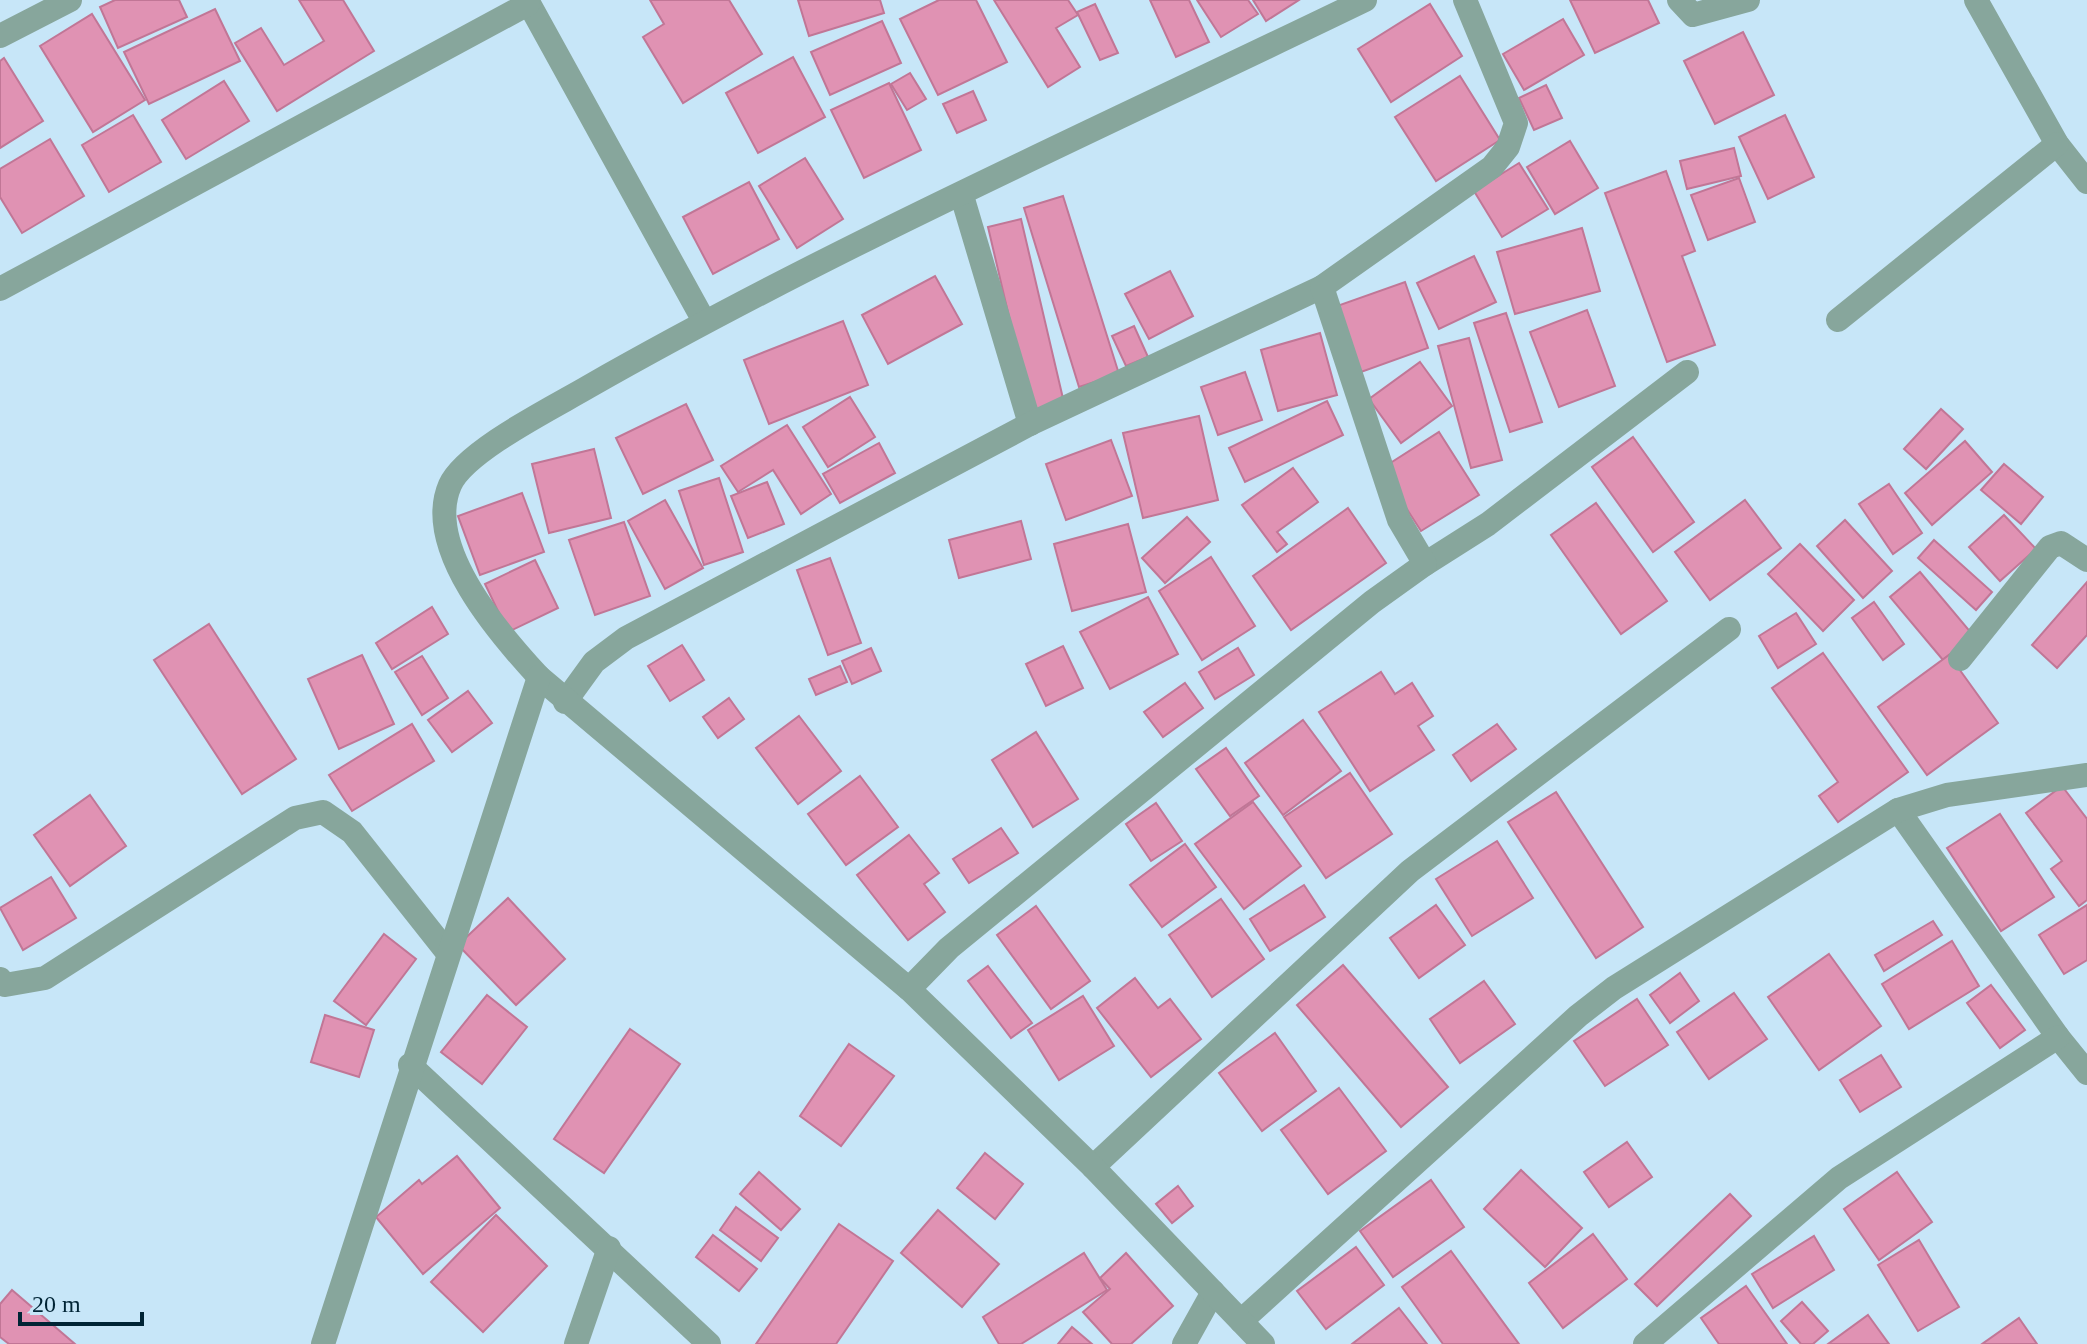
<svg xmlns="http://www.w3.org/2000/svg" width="2087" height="1344" font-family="Georgia,serif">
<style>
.building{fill:#e092b3;stroke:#c17696;stroke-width:2}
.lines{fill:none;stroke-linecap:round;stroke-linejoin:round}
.street{stroke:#87a69c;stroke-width:24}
</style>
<rect width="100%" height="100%" fill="#c7e6f8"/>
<!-- building -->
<g class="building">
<path d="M115 0H179L187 17 118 48 100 7Z"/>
<path d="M299 0H343L374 51 277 111 235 43 261 28 284 65 324 41Z"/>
<path d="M650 0H729L762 54 683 103 643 37 664 24Z"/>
<path d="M798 0H880L884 13 809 36Z"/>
<path d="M939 0H976L1007 62 938 95 900 19Z"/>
<path d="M994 0H1068L1078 15 1056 28 1080 67 1048 87Z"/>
<path d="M1150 0H1189L1209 42 1176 57Z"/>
<path d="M1197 0H1248L1258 14 1221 37Z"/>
<path d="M1253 0H1299L1266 21Z"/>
<path d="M1570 0H1648L1659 23 1595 53Z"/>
<path d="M1095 4 1118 53 1100 60 1077 12Z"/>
<path d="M1430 4 1462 56 1391 102 1358 49Z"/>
<path d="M215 9 240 61 149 104 124 52Z"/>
<path d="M92 14 145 100 93 132 40 46Z"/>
<path d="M1563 19 1584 55 1524 90 1503 54Z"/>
<path d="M882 21 901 63 830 95 811 52Z"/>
<path d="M1743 32 1774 95 1715 124 1684 61Z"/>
<path d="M793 57 825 117 758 153 726 93Z"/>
<path d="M4 58 43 121 0 148V61Z"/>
<path d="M910 73 926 99 907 110 891 84Z"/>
<path d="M1460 76 1500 140 1436 181 1395 117Z"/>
<path d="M224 81 249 121 186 159 162 120Z"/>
<path d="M889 83 921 150 864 178 831 110Z"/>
<path d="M1546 85 1562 118 1534 130 1519 98Z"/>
<path d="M973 91 986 120 957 133 943 104Z"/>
<path d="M133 115 161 162 109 192 82 145Z"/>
<path d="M1785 115 1814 177 1768 199 1739 137Z"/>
<path d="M50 139 84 196 22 233 0 197V169Z"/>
<path d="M1570 141 1598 188 1555 214 1527 167Z"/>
<path d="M1734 148 1741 176 1687 189 1680 161Z"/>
<path d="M805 158 843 219 797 248 759 186Z"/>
<path d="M1519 163 1548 209 1502 237 1474 191Z"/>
<path d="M1666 171 1695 251 1682 256 1715 345 1667 362 1605 193Z"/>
<path d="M1739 178 1755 222 1708 240 1691 195Z"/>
<path d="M749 182 779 239 713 274 683 217Z"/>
<path d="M1063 196 1119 374 1079 387 1024 208Z"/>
<path d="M1021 219 1065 407 1032 415 988 227Z"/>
<path d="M1582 228 1600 291 1515 314 1497 252Z"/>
<path d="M1474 256 1496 302 1439 329 1417 283Z"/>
<path d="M1170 271 1193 316 1149 339 1125 294Z"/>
<path d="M935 276 962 324 888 364 862 315Z"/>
<path d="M1405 282 1428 348 1361 372 1337 306Z"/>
<path d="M1587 310 1615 386 1559 407 1530 332Z"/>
<path d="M1506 313 1542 422 1510 432 1474 323Z"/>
<path d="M843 321 868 385 769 424 744 360Z"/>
<path d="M1134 326 1148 357 1126 366 1112 336Z"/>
<path d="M1320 333 1337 395 1278 411 1261 350Z"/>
<path d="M1469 338 1502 460 1471 468 1438 346Z"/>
<path d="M1420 362 1452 406 1401 443 1369 399Z"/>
<path d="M1245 372 1262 420 1218 435 1201 387Z"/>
<path d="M850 397 875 437 828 467 803 427Z"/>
<path d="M1327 401 1343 435 1245 482 1229 448Z"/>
<path d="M686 404 713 460 643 494 616 438Z"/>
<path d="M1941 409 1963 429 1926 469 1904 449Z"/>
<path d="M1199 416 1218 500 1143 518 1123 433Z"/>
<path d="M787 425 831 494 801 514 773 470 738 492 721 466Z"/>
<path d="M1439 432 1479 495 1421 531 1381 469Z"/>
<path d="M1633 437 1694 522 1653 552 1592 467Z"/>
<path d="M1111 440 1132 496 1066 520 1046 464Z"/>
<path d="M1965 441 1992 472 1932 525 1905 493Z"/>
<path d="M879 443 895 473 840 503 823 474Z"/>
<path d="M594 449 611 518 549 533 532 464Z"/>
<path d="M2004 464 2043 497 2021 524 1981 490Z"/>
<path d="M1293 468 1318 502 1277 532 1287 544 1277 552 1242 505Z"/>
<path d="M719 478 743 552 704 565 679 491Z"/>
<path d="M767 482 784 524 748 538 731 496Z"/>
<path d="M1889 484 1922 533 1893 554 1859 504Z"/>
<path d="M522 493 544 552 480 575 458 516Z"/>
<path d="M665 500 703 568 665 589 628 521Z"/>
<path d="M1745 500 1781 548 1710 600 1675 552Z"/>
<path d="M1596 503 1667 601 1621 634 1551 535Z"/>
<path d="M1348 508 1386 563 1291 630 1253 576Z"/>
<path d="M2004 515 2036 549 2000 581 1969 547Z"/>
<path d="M1187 517 1210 542 1165 583 1142 558Z"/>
<path d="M1845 520 1892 571 1863 598 1817 546Z"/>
<path d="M1021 521 1031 559 959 578 949 540Z"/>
<path d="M624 522 650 596 595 615 569 540Z"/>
<path d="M1128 524 1146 592 1072 611 1054 544Z"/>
<path d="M1934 540 1992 592 1976 610 1918 558Z"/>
<path d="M1800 544 1854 600 1823 631 1768 574Z"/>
<path d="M1211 557 1255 626 1202 660 1159 591Z"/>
<path d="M830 558 861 643 828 655 797 570Z"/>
<path d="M535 560 558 608 508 632 485 584Z"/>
<path d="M1920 572 1973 635 1943 660 1890 597Z"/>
<path d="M2087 582V635L2057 668 2032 645Z"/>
<path d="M1148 597 1178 654 1110 689 1080 632Z"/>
<path d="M1874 602 1904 644 1883 660 1852 618Z"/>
<path d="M432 607 448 634 392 669 376 643Z"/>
<path d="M1796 613 1816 644 1778 668 1759 636Z"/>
<path d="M209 624 296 759 242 794 154 660Z"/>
<path d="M682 645 704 680 670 701 648 666Z"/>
<path d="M1063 646 1083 688 1046 706 1026 664Z"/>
<path d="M871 648 881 671 852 684 842 661Z"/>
<path d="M1238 648 1254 675 1215 699 1199 672Z"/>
<path d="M1823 653 1908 772 1838 822 1819 796 1838 782 1772 688Z"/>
<path d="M362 655 394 724 339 749 308 679Z"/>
<path d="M1949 655 1998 723 1927 775 1878 707Z"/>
<path d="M422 656 448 698 422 715 395 672Z"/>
<path d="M840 666 847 682 816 695 809 679Z"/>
<path d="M1381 672 1395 694 1412 683 1433 716 1418 726 1434 750 1370 791 1319 712Z"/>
<path d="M1185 683 1203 708 1163 737 1144 712Z"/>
<path d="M468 691 492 723 452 752 428 720Z"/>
<path d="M729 698 744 719 718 738 703 717Z"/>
<path d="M799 716 841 771 798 804 756 748Z"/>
<path d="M1303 720 1341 771 1283 815 1245 763Z"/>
<path d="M412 724 434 761 352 811 329 775Z"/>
<path d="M1497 724 1516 749 1471 781 1453 755Z"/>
<path d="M1036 732 1078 799 1033 827 992 760Z"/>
<path d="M1226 748 1259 796 1230 816 1196 769Z"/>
<path d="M1350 773 1392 834 1326 878 1284 817Z"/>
<path d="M860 776 898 827 846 865 808 814Z"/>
<path d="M2062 786 2087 819V900L2079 906 2051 869 2062 861 2026 813Z"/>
<path d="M1556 792 1643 927 1596 958 1508 822Z"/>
<path d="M90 795 126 846 70 886 34 835Z"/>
<path d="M1253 802 1301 866 1244 909 1195 844Z"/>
<path d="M1156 803 1182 841 1151 861 1126 824Z"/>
<path d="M2000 814 2054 897 2001 931 1947 848Z"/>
<path d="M1001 828 1018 853 969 883 953 859Z"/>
<path d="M909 835 939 873 924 884 945 912 908 940 857 875Z"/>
<path d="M1497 841 1533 898 1472 936 1436 879Z"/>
<path d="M1185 844 1216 887 1162 927 1130 885Z"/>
<path d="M51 877 76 918 23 950 0 908Z"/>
<path d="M1304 885 1325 917 1270 951 1250 919Z"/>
<path d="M508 898 565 959 516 1005 458 945Z"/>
<path d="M1221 899 1264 959 1212 997 1169 935Z"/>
<path d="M1436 905 1465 945 1419 978 1390 938Z"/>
<path d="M2087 905V960L2064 974 2039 935Z"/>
<path d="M1036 906 1090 981 1051 1009 997 935Z"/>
<path d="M1933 921 1942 935 1884 971 1875 955Z"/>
<path d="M384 934 416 959 366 1025 334 1001Z"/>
<path d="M1952 941 1979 986 1909 1029 1882 984Z"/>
<path d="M1829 954 1881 1026 1819 1070 1768 997Z"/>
<path d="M1343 965 1448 1087 1401 1127 1297 1005Z"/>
<path d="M988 966 1032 1023 1011 1038 968 981Z"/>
<path d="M1680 973 1699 1001 1670 1023 1650 995Z"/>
<path d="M1135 978 1158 1008 1170 999 1201 1039 1151 1077 1097 1008Z"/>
<path d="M1484 981 1515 1024 1460 1063 1430 1019Z"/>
<path d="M1991 985 2025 1030 2000 1048 1967 1003Z"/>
<path d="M1734 993 1767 1039 1709 1079 1677 1032Z"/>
<path d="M487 995 527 1027 482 1084 441 1052Z"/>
<path d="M1083 996 1114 1046 1059 1080 1028 1030Z"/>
<path d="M1637 999 1668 1045 1605 1086 1574 1041Z"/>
<path d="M325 1015 374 1030 359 1077 311 1062Z"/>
<path d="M630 1029 680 1064 604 1173 554 1139Z"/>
<path d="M1275 1033 1316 1091 1262 1131 1219 1073Z"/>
<path d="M849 1044 894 1076 841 1146 800 1116Z"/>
<path d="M1881 1055 1901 1087 1860 1112 1840 1080Z"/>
<path d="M1339 1088 1386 1151 1328 1194 1281 1130Z"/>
<path d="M1627 1142 1652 1177 1609 1207 1584 1172Z"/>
<path d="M985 1153 1023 1184 995 1219 957 1188Z"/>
<path d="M457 1156 500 1208 423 1274 376 1217 419 1180 422 1184Z"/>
<path d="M1521 1170 1582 1228 1545 1267 1484 1209Z"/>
<path d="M759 1172 800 1209 781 1230 740 1194Z"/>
<path d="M1897 1172 1932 1222 1879 1260 1844 1209Z"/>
<path d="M1431 1180 1464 1227 1393 1277 1360 1231Z"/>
<path d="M1178 1186 1193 1206 1172 1223 1156 1204Z"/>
<path d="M1730 1194 1751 1216 1657 1306 1635 1284Z"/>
<path d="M736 1207 778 1238 761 1261 720 1230Z"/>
<path d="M938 1210 999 1264 962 1307 901 1253Z"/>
<path d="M496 1215 547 1266 483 1332 431 1282Z"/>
<path d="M839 1224 893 1261 836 1344H756Z"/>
<path d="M1593 1234 1627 1279 1563 1328 1529 1283Z"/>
<path d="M713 1235 757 1269 739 1291 696 1257Z"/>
<path d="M1814 1236 1834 1270 1773 1308 1752 1274Z"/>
<path d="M1919 1240 1959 1307 1918 1331 1878 1265Z"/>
<path d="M1356 1247 1384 1285 1326 1329 1297 1291Z"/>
<path d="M1451 1251 1519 1344H1443L1402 1287Z"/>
<path d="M1084 1253 1107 1290 1021 1344H999L983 1317Z"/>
<path d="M1126 1253 1173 1306 1131 1344H1112L1083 1312 1110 1289 1100 1278Z"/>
<path d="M1746 1286 1787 1344H1719L1701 1318Z"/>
<path d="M12 1290 75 1344H9L0 1337V1304Z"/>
<path d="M1802 1302 1828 1331 1813 1344H1801L1781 1321Z"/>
<path d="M1399 1308 1427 1344H1352Z"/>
<path d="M1868 1315 1889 1344H1828Z"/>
<path d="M2019 1318 2037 1344H1982Z"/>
<path d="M1072 1327 1092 1344H1058Z"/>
</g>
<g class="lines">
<!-- street -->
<g class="street">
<path d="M527 0 704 321"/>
<path d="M1679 0 1693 15 1748 0"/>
<path d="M1976 0 2057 144 2087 182"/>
<path d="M0 36 70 0"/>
<path d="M962 196 1030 424"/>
<path d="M0 289 528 4"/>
<path d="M1838 320 2057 144"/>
<path d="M1425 564 1488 524 1687 372"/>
<path d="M1960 659 2050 547 2061 543 2087 560"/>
<path d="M565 702 594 662 626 638 1030 424 1322 287"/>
<path d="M1898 810 2058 1037 2087 1073"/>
<path d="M0 979 5 985 45 978 295 818 323 812 352 832 447 952"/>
<path d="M909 989 539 677C500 635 423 547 450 485 465 451 554 407 588 387 839 244 1105 126 1365 0"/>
<path d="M410 1065 709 1344"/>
<path d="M1093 1167 1410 871 1729 629"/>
<path d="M1241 1321 1578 1016 1614 988 1898 810 1947 795 2087 775"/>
<path d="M323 1344 539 677"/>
<path d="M576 1344 609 1248"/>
<path d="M1184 1344 1213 1292"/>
<path d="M1263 1344 1093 1167 909 989 949 948 1372 602 1425 564 1399 520 1322 287 1492 167 1508 147 1516 123 1465 0"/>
<path d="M1645 1344 1839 1178 2058 1037"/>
</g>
</g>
<!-- scale -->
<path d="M20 1312v12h122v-12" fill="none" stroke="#002435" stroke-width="4"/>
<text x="32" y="1312" font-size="24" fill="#002435" stroke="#c7e6f8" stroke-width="6" paint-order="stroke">20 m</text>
</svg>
